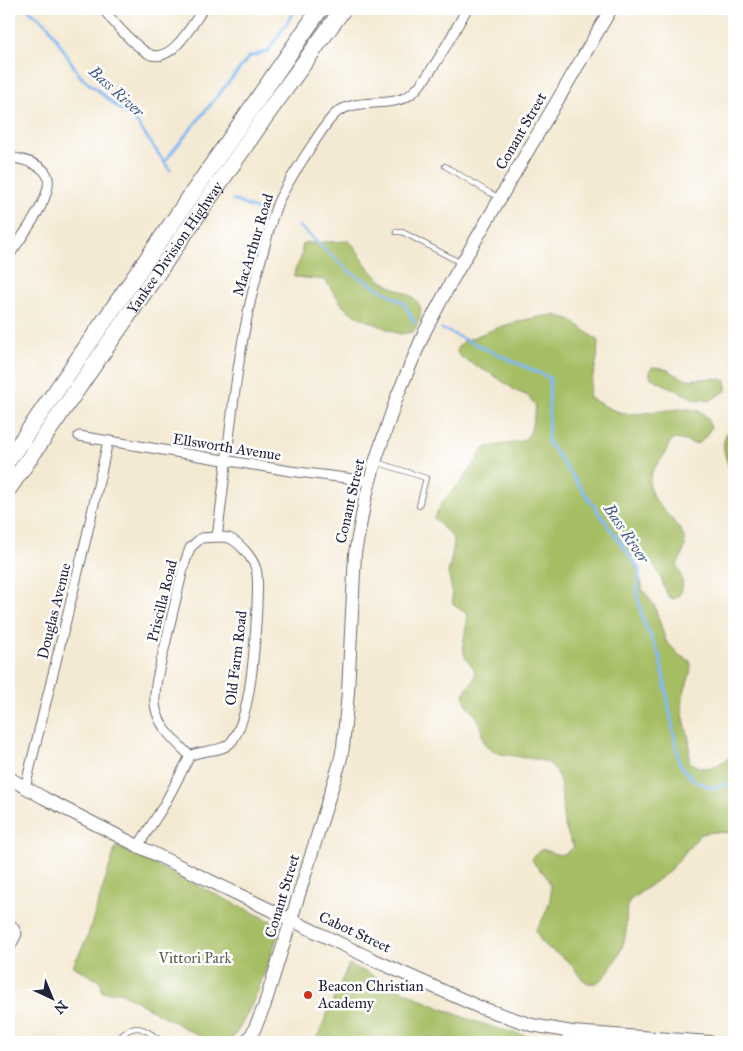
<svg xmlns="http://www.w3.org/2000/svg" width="743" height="1051" font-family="'IM FELL Great Primer',serif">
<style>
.green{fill:#a6be64;stroke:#647050}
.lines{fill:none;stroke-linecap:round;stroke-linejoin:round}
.stream{stroke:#81b9f1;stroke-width:3}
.lane-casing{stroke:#6c6870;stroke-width:6}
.street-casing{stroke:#6c6870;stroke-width:11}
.secondary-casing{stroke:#6c6870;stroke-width:14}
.highway-casing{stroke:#6c6870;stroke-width:18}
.lane{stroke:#fff;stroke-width:4.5}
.street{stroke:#fff;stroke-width:9}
.secondary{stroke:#fff;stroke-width:12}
.highway{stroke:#fff;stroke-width:16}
.poi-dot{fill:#c8321e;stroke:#fff;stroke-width:2}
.labels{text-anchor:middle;stroke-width:5;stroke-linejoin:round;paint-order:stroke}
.street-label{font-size:15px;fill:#22223b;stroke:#fff}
.park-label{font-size:15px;fill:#57604b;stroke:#fff}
.poi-label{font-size:15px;fill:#22223b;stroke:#fff;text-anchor:start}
.water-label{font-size:16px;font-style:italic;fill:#485e84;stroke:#fff}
</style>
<rect width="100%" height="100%" fill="#fff"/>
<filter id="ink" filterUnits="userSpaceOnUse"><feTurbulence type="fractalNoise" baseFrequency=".02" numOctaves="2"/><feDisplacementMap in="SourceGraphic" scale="10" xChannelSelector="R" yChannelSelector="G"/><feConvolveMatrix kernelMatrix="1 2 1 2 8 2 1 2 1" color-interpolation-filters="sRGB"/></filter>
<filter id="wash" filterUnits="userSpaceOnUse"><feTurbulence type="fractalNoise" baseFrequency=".0096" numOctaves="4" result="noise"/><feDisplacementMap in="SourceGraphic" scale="20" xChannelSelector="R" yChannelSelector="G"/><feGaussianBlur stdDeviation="1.12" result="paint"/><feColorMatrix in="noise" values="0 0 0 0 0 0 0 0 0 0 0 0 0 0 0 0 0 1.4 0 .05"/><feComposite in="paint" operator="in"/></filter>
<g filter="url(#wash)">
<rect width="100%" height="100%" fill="#f4e9d2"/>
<!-- green -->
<g class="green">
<path d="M349 241C356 247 358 253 363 260 368 268 377 278 385 283 396 290 414 293 420 306 423 314 417 326 413 332L400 334 394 332 353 314 343 306 325 280 294 277C294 269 297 267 300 260 303 254 300 249 304 243Z"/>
<path d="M554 315 572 320 598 341 597 359 588 397C600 403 611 411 624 413 646 417 683 403 701 412 707 415 709 423 711 428 696 453 696 441 674 439 668 443 668 449 664 455 660 462 654 466 651 474 641 503 685 520 685 544 685 551 680 559 677 565 682 577 687 590 675 599L669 598C660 581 656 551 631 554L642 584V589L654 605 666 641 679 655 690 661C694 673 683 689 682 702 682 716 687 728 689 741 690 747 689 754 689 760 702 776 721 764 734 754V833L714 832 701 834 668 872 629 901C625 911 627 921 626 931 624 948 616 960 607 973 602 981 594 987 585 981 579 977 575 969 570 963 558 951 540 949 536 929 546 916 558 891 545 875 540 869 533 866 532 857L542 849C556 854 562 859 574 847 570 839 566 831 564 822 560 803 566 780 550 764 543 758 508 757 495 752 480 746 483 731 478 719 474 711 465 706 464 696 464 687 476 683 475 673 474 665 465 661 464 653 462 641 467 627 468 615L453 604 451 585 448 573 451 561 454 541 451 536 434 518 443 501 461 482 483 450 488 447 519 442 525 439 530 433 536 408 534 403 528 396 516 391 495 376 462 358 457 353 458 347 463 342C492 329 522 318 554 315Z"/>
<path d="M652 367C670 367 672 375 686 379 700 381 713 375 726 381V391L709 401 697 400 651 378 649 372Z"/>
<path d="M734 421V482C727 457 715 445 734 421Z"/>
<path d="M116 846 281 926C267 965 255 1008 230 1042H210L120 992H102L101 982 73 966 87 938Z"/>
<path d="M349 964C383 980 417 999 453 1013 486 1027 521 1035 556 1042H315Z"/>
</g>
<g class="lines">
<!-- stream -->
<g class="stream">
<path d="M28 9 47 24 80 76 137 123 170 170"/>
<path d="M164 162 249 57 268 51 296 9"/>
<path d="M233 200 265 213"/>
<path d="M299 226 350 272 404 303 414 322"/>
<path d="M442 329 550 378 548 442 640 570 637 594 643 620 660 657 679 763 693 780 711 788 734 782"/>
</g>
</g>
</g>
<g filter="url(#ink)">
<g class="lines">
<defs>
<g id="lane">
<path d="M445 166 490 193 499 197"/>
<path d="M396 232H402L410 236 461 263"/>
<path d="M376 462 426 478 419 506"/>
<path d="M116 1042C133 1020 143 1027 162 1042"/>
<path d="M563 1042 567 1033"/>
</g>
<g id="street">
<path d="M104 9C111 21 122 31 132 41 138 46 144 52 151 55 173 62 193 23 203 9"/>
<path d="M9 157C21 159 41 163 47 175 56 194 19 240 9 256"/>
<path d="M79 436 290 471 370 481"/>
<path d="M190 756C177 743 162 730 157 713 150 694 162 660 166 641 172 616 178 590 184 565L190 548 201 538 217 537C230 443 235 348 262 256 267 239 271 219 278 202 286 185 297 169 307 153 315 141 323 127 333 116 352 96 386 109 408 96 427 85 455 29 467 9"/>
<path d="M25 788 87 535 108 441"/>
<path d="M138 846 163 807 190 756C204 748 225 754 234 738 252 710 255 640 257 607 257 594 259 581 256 569 253 558 239 542 229 538 225 537 221 537 217 537"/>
<path d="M9 922 14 928 17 934 9 950"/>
</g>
<g id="secondary">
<path d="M9 778 44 798 138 846 372 959 479 1007 532 1025 572 1032 710 1042"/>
<path d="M246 1042 253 1032 264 1007 340 762 343 747 348 692 355 553 365 500 375 462 398 394 425 331 451 282 611 9"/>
</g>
<g id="highway">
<path d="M9 459 320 9"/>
<path id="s1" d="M9 488 267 114 343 9"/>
</g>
</defs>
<!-- lane casing -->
<use href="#lane" class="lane-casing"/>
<!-- street casing -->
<use href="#street" class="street-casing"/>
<!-- secondary casing -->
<use href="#secondary" class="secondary-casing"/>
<!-- highway casing -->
<use href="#highway" class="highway-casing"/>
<!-- lane -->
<use href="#lane" class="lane"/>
<!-- street -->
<use href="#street" class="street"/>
<!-- secondary -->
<use href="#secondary" class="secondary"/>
<!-- highway -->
<use href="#highway" class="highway"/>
</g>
</g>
<!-- markers -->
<circle class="poi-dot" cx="308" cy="995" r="5"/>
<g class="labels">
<!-- street labels -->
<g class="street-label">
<text transform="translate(521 131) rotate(-60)" y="5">Conant Street</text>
<text transform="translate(253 245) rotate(-73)" y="5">MacArthur Road</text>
<text dy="5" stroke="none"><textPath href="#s1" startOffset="292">Yankee Division Highway</textPath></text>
<text transform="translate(227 447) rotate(9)" y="5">Ellsworth Avenue</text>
<text transform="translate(350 501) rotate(-77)" y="5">Conant Street</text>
<text transform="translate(162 601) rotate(-76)" y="5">Priscilla Road</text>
<text transform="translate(54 611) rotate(-76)" y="5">Douglas Avenue</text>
<text transform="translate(236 658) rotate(-83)" y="5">Old Farm Road</text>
<text transform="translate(282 896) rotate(-73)" y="5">Conant Street</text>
<text transform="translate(355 932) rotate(25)" y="5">Cabot Street</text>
</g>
<!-- park labels -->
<g class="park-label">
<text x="195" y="963">Vittori Park</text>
</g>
<!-- poi labels -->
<g class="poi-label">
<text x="318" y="991">Beacon Christian<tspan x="318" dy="17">Academy</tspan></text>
</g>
<!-- water labels -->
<g class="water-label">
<text transform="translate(117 91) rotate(42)" y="6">Bass River</text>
<text transform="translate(627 533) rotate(56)" y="6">Bass River</text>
</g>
</g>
<!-- margin -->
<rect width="743" height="1051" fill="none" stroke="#fff" stroke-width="30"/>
<!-- north arrow -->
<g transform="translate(52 998) rotate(136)" stroke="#ffffff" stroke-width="4" paint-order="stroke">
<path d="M0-4L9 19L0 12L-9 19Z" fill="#22223b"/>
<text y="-8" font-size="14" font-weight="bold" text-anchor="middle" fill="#22223b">N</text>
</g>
</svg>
